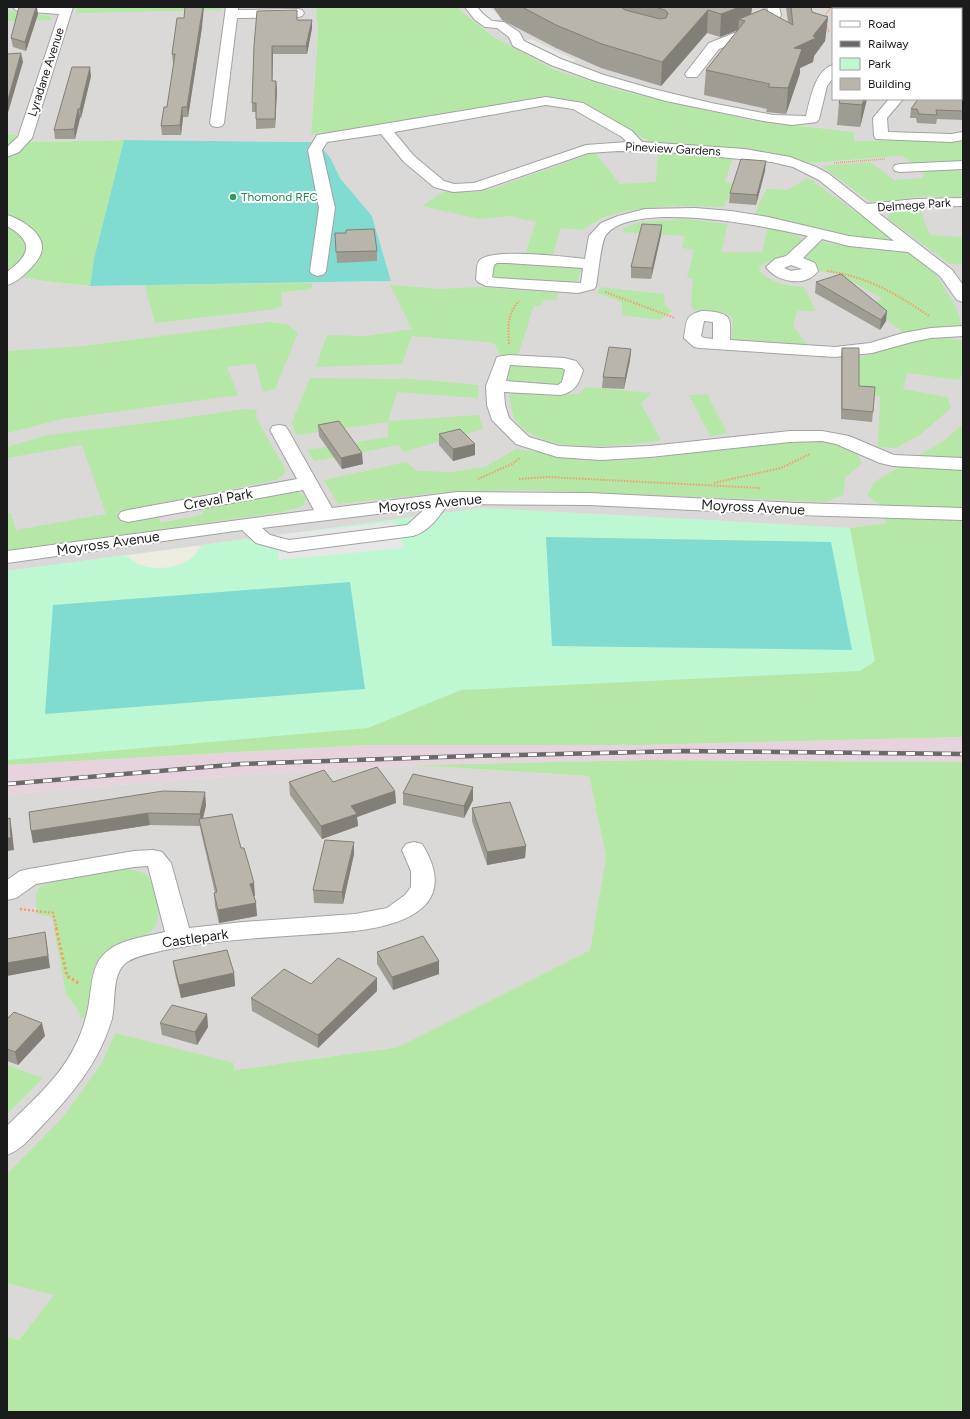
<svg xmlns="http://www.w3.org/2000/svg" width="970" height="1419" font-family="Figtree,sans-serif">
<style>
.residential{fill:#dad9d8;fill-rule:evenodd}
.industrial{fill:#e6d3dd}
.grass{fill:#b5e7a7}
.park{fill:#bdf8d2}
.pitch{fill:#80dbd1}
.parking{fill:#e7e7e7}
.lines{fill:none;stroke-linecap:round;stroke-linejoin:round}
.minor-casing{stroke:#a2a2a2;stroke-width:2}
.path-far3{stroke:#f69e69;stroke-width:1.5;stroke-dasharray:1 1;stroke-linecap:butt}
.path-far2{stroke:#f69e69;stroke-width:2;stroke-dasharray:1.5 1.5;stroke-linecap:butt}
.path-far1{stroke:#f69e69;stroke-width:2.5;stroke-dasharray:2 2;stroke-linecap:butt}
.path{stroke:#f69e69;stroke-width:3;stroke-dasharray:2.5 2.5;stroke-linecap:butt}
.minor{fill:#fff;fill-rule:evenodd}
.rail-casing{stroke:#696969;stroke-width:4.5}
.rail{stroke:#fff;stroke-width:3;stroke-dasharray:9;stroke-linecap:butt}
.wall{fill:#9f9c93}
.shaded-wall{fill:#827f78}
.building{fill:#b9b5ab;stroke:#827f78}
.leisure-dot{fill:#2e9e5b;stroke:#fff;stroke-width:1.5}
.labels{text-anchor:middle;stroke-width:4;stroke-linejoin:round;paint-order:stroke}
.far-street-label{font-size:12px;fill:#1b1b1b;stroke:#fff}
.far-leisure-label{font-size:12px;fill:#27864d;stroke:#fff;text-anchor:start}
.street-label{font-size:14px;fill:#1b1b1b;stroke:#fff}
</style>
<rect width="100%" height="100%" fill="#edece1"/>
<!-- residential -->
<g class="residential">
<path d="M7 7H316L318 31 311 135 558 100 586 104 653 144 763 152 812 163 901 156 916 165 963 163V514L850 528 483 508 7 571V273L36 280 90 286 391 281 372 216 340 178 331 159 310 142 124 140 32 142 13 134 7 135Z"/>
<path d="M459 7H963V139L941 141H854L853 132 750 120 622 91 555 70 492 36 461 11ZM833 9H961V99H833Z"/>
<path d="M413 765 589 776 606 857 590 950 398 1047 234 1070 19 1340 7 1337V794L253 774Z"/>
</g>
<!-- industrial -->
<path class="industrial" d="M963 737V762L649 760 413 765 253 774 7 794V765L365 745H640Z"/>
<!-- grass -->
<g class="grass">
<path d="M77 7H222L221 10 76 13Z"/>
<path d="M316 7H459L461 11 492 36 555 70 622 91 750 120 854 132V141H941L963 139V163L916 165 901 156 812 163 763 152 653 144 586 104 558 100 311 135 318 31Z"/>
<path d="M7 10 50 16 52 20 7 21Z"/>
<path d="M13 134 32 142 124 140 94 258 90 286 36 280 7 273V135Z"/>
<path d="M658 151 733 157 725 182 735 184 724 207 673 206 648 208 626 211 601 218 582 230 561 228 552 257 525 255 536 222 511 216 479 219 422 206 443 192H478L495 188 590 154H596L620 184 656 182Z"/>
<path d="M870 162 894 180 922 178 925 171 958 170 963 175V198L925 196 881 202 869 201 822 166Z"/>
<path d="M808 178 892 238 890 241 859 239 755 214 766 189 787 190Z"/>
<path d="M919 207 930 235 963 237V264H950L887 218 892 212Z"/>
<path d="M684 219 728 224 721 252H762L768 227 794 233 804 241 784 255 759 266 760 271C772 284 787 286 804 287L816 311H797L793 326 809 347 740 343 732 339 733 318 725 313 693 310 691 304 693 279 687 278 694 250 682 248 685 236 622 232 624 228 639 222Z"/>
<path d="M822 242 859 248 910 253 933 269 957 309 962 327 903 332 866 304 883 299 838 274 818 271 812 263 802 256Z"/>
<path d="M504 261 578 266 581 270 577 282 571 285 491 278 494 265Z"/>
<path d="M313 283 311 289 281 292 282 305 275 309 155 323 145 285Z"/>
<path d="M390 285 440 289 480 287 558 293 556 300H543L542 305 534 306 518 355H500L495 344 487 342 412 336 402 364 316 367 327 335 366 336 412 329Z"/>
<path d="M600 287 664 294 665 305 672 311 660 320 622 315V302L597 293Z"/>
<path d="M269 322 288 325 298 333 275 389 263 392 255 363 227 367 238 395 62 419 7 433V351L83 346Z"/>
<path d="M924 338H951L963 341V371L959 380 907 373 903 389 947 397 951 408 921 434 896 448 878 447 880 396 857 393 858 358Z"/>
<path d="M513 364 561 367 566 371 562 384 553 385 508 382 505 379Z"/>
<path d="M310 378 400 379 401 378 479 385 478 398 397 392 388 421 479 415 483 429 404 452 399 445 314 461 307 450 388 437V422L296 435 292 422Z"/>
<path d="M586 387 651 393 641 404 661 440C623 446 542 457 516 421 512 415 511 402 509 395L518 392 579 394Z"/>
<path d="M707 394 727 433 710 436 689 395Z"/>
<path d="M244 409 257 410 256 417 284 467 285 473 277 480 117 512 122 523 159 516 160 523 202 515 206 507 296 491 307 497 303 506 282 512 7 551V513H11L16 530 106 514 82 445 7 458V447L47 435 163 421Z"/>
<path d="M963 424V737L640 745H365L7 765V571L142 579 483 508 823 527 850 528 886 523 882 506 867 495 874 482 942 442Z"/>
<path d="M800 441 825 442 854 448 862 463 845 478 843 495 825 502 529 490 454 491 338 504 324 480 406 462 418 471 452 472 485 467 516 449 599 460 652 457Z"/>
<path d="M649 760 963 762V1412H7V1337L19 1340 54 1295 7 1283V1174L63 1117 102 1063 115 1033 234 1063V1070L398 1047 590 950 606 857 589 776 413 765Z"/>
<path d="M121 868C141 871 149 871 155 892 172 948 122 934 97 962 90 970 92 988 90 998 89 1005 86 1012 84 1018H79L81 1014 66 994 52 917 38 914C37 906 34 896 38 889 46 878 105 871 121 868Z"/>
<path d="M7 1065 43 1078 7 1114Z"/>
</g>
<!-- park -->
<path class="park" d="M483 508 850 528 875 661 860 671 461 690 368 728 7 760V571L126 555C143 575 191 572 201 545Z"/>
<!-- pitch -->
<g class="pitch">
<path d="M124 140 310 142 319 144 331 159 340 178 372 216 391 281 90 286 94 258Z"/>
<path d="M546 537 831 542 852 650 552 646Z"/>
<path d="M350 582 365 689 45 714 53 605Z"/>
</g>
<!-- parking -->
<g class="parking">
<path d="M477 7H489L504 19 491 20Z"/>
<path d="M531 39 554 50 576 60 570 63 523 41Z"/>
<path d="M395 522 404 548 279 560 275 535Z"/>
</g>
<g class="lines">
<defs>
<g id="minor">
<path d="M13 7H73L32 138 19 152 7 157V147L18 137 59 14 19 11 15 10Z"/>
<path d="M226 7H238V10L298 9 302 10 304 13 302 16 298 17 237 18 224 123 222 126 217 127 212 126 210 123Z"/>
<path d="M465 7H477L483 14 492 21 504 22 519 32 524 41 561 59 604 75 649 88 711 103 773 115 806 116C810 100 815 70 833 65V78L827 86 819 119 817 122 792 125 763 121 666 101 595 81 551 65 513 46 509 37 497 28 485 27 475 20Z"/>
<path d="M767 7H779L781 15 779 18 760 32 719 49 697 77H687L685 74 709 43 752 26 769 14Z"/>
<path d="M918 7H931L930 9H917Z"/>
<path d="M546 97 583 103 632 131 642 142 745 149 790 157 816 167 829 174 867 204 916 199 963 198V206L916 207 877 212 952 270 963 285V302L957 300 940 276 908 252 849 246 822 239 803 258 815 263 818 271C806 288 776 282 766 267L775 259 786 256 808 236C768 227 634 199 606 235 601 241 598 276 596 286L594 289 578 293 486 286 478 282 476 279C477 274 476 265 479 261 490 247 566 257 585 259L589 236 601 223 618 216 645 209 695 208 731 211 768 217 849 236 894 241 819 180 793 167 772 162 667 152 618 151 588 153 481 190 453 192 434 187 404 162 381 134 327 142 322 150 335 208 326 271 324 274 318 276 312 274 310 271 319 208 308 150 317 135ZM546 105 573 109 622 137 627 142 586 145 474 183 454 184 444 181 414 156 394 132ZM497 263H507L583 268 581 283 495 278 492 277 494 265ZM791 265 802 269 791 271 784 268Z"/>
<path d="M889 99H903L887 118 888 132 951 134 963 132V140L951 142 876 139 874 136 873 118Z"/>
<path d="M963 161V169L900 172 895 171 893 168 895 165 900 164Z"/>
<path d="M7 215C20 219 43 232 42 248 42 256 34 265 28 271 22 277 15 283 7 285V272C30 255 35 242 7 226Z"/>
<path d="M702 311C709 311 727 312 729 320 731 326 730 334 730 340L835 347 870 343 903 333 931 328 963 326V336L931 338 912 342 872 353 835 357 700 348 694 347 684 338C687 322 684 315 702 311ZM704 321 713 322V339L704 338 701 336Z"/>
<path d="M509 355 564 358 576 361 583 370C579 384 575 392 560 395L504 392 505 405 509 418 529 437 559 446 601 448 650 446 790 431H822L849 436 894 455 963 458V470L893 466 880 463 836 444 822 441 790 442 650 457 601 460 557 457 516 444 492 420 487 405 486 386 497 357ZM510 365 562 368 565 370 562 382 558 385 506 381Z"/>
<path d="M279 425 285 426 288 430 332 508 457 492 589 493 797 503 963 508V520L797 515 589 505 457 504 447 505C439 517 428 532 413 536L289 552 256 543 242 530 7 563V551L314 510 303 490 128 522 121 520 118 516 121 512 128 510 297 479 270 430 273 426ZM426 508 407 525 289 540 270 535 262 528Z"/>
<path d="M414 842 422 844C460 905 406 925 355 931 292 937 227 937 165 950 153 953 138 955 127 962 110 974 117 1004 111 1022 98 1064 70 1097 39 1129 29 1139 21 1150 7 1155V1126C30 1103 58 1079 73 1050 79 1039 84 1026 87 1013 93 991 88 964 110 949 124 939 148 936 165 932L148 866 134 867 36 884 16 898 7 900V880L20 871 29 869 134 851 153 850 162 852 171 863 189 928 243 922 355 914 387 908 405 895 411 887V871L402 850 406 844Z"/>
</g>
</defs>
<!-- minor casing -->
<use href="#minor" class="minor-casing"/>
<!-- path-far3 -->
<g class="path-far3">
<path d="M826 18V14L831 7"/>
<path d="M823 34 829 31 826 23"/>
<path d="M834 163 885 159"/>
</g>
<!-- path-far2 -->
<g class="path-far2">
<path d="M827 271C866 276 897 294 929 316"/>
<path d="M605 292 675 318"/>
<path d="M509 344C508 327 507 314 519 301"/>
<path d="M478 479 512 464 520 458"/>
<path d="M519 479 548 477 761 488"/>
<path d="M714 483 781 468 810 454"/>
</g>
<!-- path-far1 -->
<path class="path-far1" d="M20 909 53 913 57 929"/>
<!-- path -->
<path class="path" d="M56 928 67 976 80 984"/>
<!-- minor -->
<use href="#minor" class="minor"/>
<defs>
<path id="rail" d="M7 784 241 764 471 756 683 751 963 754"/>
</defs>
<!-- rail casing -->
<use href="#rail" class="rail-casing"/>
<!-- rail -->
<use href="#rail" class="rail"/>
</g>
<!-- wall -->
<g class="wall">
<rect x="258" y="7" width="40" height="1"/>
<path d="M493 7H752L751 14 788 22 786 7H811L812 12 828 17 825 41 814 56 813 62 800 68V73L786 114 766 112 767 109 704 95 706 70 738 30 720 37 707 33 661 86 601 68 556 48 502 20Z"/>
<path d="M38 14 26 51 13 47 11 38Z"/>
<path d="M298 20H312V28L307 54H273L272 81H276L277 90 275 128 256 129V112H252V103L254 46Z"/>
<path d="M202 27 188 117H183L181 135H162L161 126 167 107 174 63H173L172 54Z"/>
<path d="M963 29V120L937 119 936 124 917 123 916 118H910L911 109 961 99Z"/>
<path d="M91 76 81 118H80L75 139H55L54 130Z"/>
<path d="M840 99H867L860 127 837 125 839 103Z"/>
<path d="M765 171 756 205 729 203 730 193Z"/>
<path d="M662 225 661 235 651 279 631 278V267Z"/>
<path d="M335 233 377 251V261L337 263Z"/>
<path d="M816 282 886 321 880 330 815 293Z"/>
<path d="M842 348 859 386 873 412 872 422 841 419V358Z"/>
<path d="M631 349 630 360 624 389 602 388 603 377Z"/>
<path d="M318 425 363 464 342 469 319 436Z"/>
<path d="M439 434 475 455 453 461 439 445Z"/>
<path d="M289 782H333L395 791 396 803 357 817 358 826 322 839 290 795Z"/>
<path d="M473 787V800L464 818 403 805V793Z"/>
<path d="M206 805 203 819 255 896H254L257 916 219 923 215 906 214 893H215L201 832 200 826 150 825 33 843 31 831 29 812Z"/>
<path d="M472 808 526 846 525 858 487 865 472 821Z"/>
<path d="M354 854 343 904 314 903 313 890Z"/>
<path d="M377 952 439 974 393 990 377 964Z"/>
<path d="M173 961 234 973 235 986 181 998 175 974Z"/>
<path d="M377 991 318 1048 252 1011 251 998Z"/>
<path d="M207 1014 208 1027 197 1045 162 1035 160 1023Z"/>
<path d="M7 1019 45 1036 18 1065 7 1061Z"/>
</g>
<!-- shaded-wall -->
<g class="shaded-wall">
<path d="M36 7H37L38 14 26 51 25 42Z"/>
<path d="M203 7H204L202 27 188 117 187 107Z"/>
<path d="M740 7H752L750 25 745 21 739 19 738 30 720 37 721 14Z"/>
<path d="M708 10 707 33 661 86 662 62Z"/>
<path d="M828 17 825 41 814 56 813 62 800 68V73L786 114 788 88 794 48 813 36Z"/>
<path d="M312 20V28L307 54 306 46Z"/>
<path d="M272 46 273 54 272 90Z"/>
<path d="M21 53 23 62 7 116V103Z"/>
<path d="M90 67 91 76 81 118 80 109Z"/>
<path d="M276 81 277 90 275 128V119Z"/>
<path d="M864 99H867L860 127 862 105Z"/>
<path d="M182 107 183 117 181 135 180 125Z"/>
<path d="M78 109 80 118 75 139 74 129Z"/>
<path d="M766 161 765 171 756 205 757 195Z"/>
<path d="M662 225 661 235 651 279 652 268Z"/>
<path d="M887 311 886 321 880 330 881 320Z"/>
<path d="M631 349 630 360 624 389 625 378Z"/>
<path d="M475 444V455L453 461V449Z"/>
<path d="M362 453 363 464 342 469 341 458Z"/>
<path d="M473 787V800L464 818V806Z"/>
<path d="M395 791 396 803 357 817 358 826 322 839 321 826 351 806Z"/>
<path d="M205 792 206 805 201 826 200 814Z"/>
<path d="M148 813 150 825 33 843 31 831Z"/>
<path d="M10 818 12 831 14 850 7 851V838Z"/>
<path d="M354 842V854L343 904 342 892Z"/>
<path d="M526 846 525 858 487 865V852Z"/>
<path d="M254 883 255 896H251L250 884Z"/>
<path d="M256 903 257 916 219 923 218 910Z"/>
<path d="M45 932 47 945 50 968 7 976V963Z"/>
<path d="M439 961V974L393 990 392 977Z"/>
<path d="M234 973 235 986 181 998 179 985Z"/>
<path d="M377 978V991L318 1048V1035Z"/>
<path d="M207 1014 208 1027 197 1045 195 1032Z"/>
<path d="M42 1023 45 1036 18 1065 15 1052Z"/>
</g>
<!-- building -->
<g class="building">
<path d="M19 7H36L25 42 11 38Z"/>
<path d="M185 7H203L201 18 187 107H182L180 125 161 126 164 107H167L175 54H172L177 18H184Z"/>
<path d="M522 7H621L625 10 660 19 666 18 668 13 665 10 655 7H740L721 14 708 10 662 62 602 44 556 25Z"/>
<path d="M791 7H811L812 12 828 17 813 36 816 38 794 48 802 49 788 88 768 87 770 84 706 70 745 21 739 19 764 9 793 25Z"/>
<path d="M297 10V20H312L306 46H272V81H276L275 119H256V103H252L254 46 257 11Z"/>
<path d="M961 29H963V111L936 110 937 115 919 114 917 109H911L918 99H961Z"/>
<path d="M21 53 7 103V54Z"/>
<path d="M72 67H90L80 109H78L74 129 54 130Z"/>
<path d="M840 99H864L862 105 839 103Z"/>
<path d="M741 159 766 161 757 195 730 193Z"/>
<path d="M642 224 662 225 652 268 631 267Z"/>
<path d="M374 229 377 251 336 252 335 233H346V230Z"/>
<path d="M841 274 887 311 881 320 816 282Z"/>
<path d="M609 347 631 349 625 378 603 377Z"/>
<path d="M842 348H859V386L875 387 873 412 842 409Z"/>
<path d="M339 421 362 453 341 458 318 425Z"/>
<path d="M460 429 475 444 453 449 439 434Z"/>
<path d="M377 767 395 791 351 806 357 814 321 826 289 782 324 770 333 782Z"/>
<path d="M413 774 473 787 464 806 403 793Z"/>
<path d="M163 791 205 792 200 814 148 813 31 831 29 812Z"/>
<path d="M510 802 526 846 487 852 472 808Z"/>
<path d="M232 814 241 848H244L249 865 254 883 250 884 256 903 218 910 214 893 217 892 199 819Z"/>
<path d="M10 818 11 838H7V819Z"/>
<path d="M325 840 354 842 342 892 313 890Z"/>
<path d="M45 932 48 956 7 963V939Z"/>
<path d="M423 936 439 961 392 977 377 952Z"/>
<path d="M227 950 234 973 179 985 173 961Z"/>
<path d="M338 958 377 978 318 1035 251 998 284 969 311 984Z"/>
<path d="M172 1005 207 1014 195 1032 160 1023Z"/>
<path d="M14 1012 42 1023 15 1052 7 1049V1019Z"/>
</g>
<!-- markers -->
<circle class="leisure-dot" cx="233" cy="197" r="4"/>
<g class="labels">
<!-- far-street labels -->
<g class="far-street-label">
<text transform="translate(46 72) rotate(-72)" y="4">Lyradane Avenue</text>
<text transform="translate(673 149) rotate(3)" y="4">Pineview Gardens</text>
<text transform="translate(914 205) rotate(-4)" y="4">Delmege Park</text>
</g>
<!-- far-leisure labels -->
<g class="far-leisure-label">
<text x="241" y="201">Thomond RFC</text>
</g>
<!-- street labels -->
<g class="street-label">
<text transform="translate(218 499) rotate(-10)" y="5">Creval Park</text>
<text transform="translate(430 503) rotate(-5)" y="5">Moyross Avenue</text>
<text transform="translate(753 507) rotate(3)" y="5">Moyross Avenue</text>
<text transform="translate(108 543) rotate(-8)" y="5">Moyross Avenue</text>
<text transform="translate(195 938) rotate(-8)" y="5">Castlepark</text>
</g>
</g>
<!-- border -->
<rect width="970" height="1419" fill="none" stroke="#1b1b1b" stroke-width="16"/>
<!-- legend -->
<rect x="832" y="8" width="130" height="92" fill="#ffffff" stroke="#a4a4a4"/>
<rect x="840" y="21" width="20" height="6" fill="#ffffff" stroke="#a4a4a4"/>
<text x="868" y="28" font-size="12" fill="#1b1b1b">Road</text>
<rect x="840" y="41" width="20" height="6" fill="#696969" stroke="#a4a4a4"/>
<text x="868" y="48" font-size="12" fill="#1b1b1b">Railway</text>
<rect x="840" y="58" width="20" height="12" fill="#bdf8d2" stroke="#a4a4a4"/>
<text x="868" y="68" font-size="12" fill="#1b1b1b">Park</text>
<rect x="840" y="78" width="20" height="12" fill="#b9b5ab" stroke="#a4a4a4"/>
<text x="868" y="88" font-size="12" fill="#1b1b1b">Building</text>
</svg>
